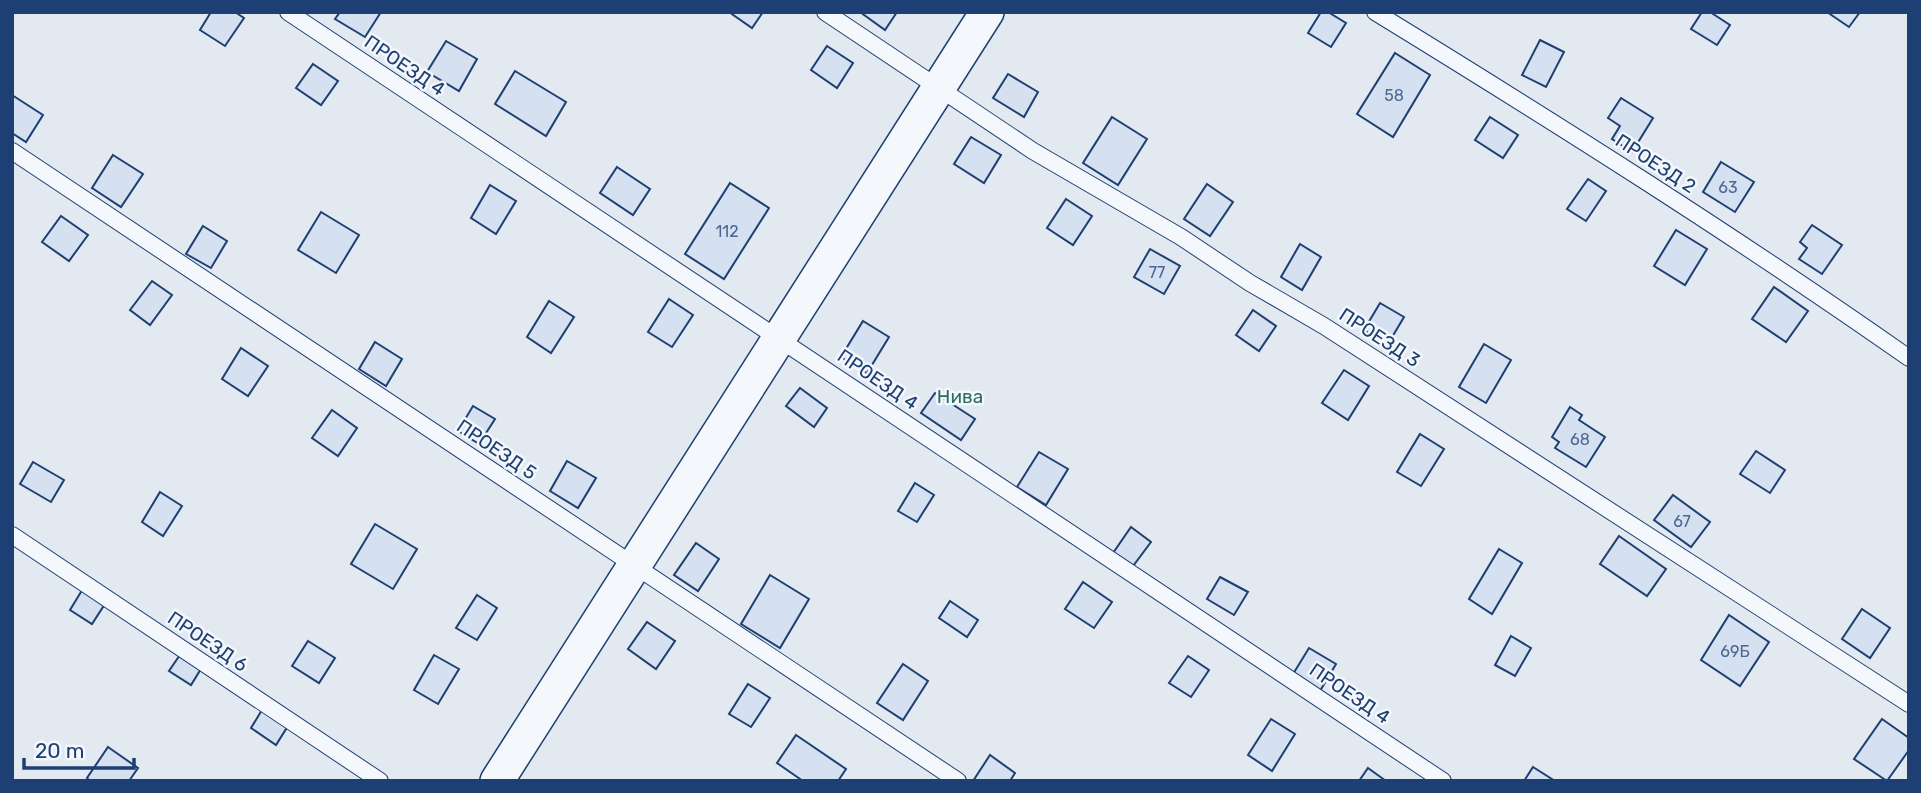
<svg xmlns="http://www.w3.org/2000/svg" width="1921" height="793" font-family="Rubik,sans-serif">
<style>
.green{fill:#e3e9f0;stroke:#687fa3;stroke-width:2}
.building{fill:#d5e0f0;stroke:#1d3f73;stroke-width:2}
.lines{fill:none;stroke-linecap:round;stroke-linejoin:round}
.service-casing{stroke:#1d3f73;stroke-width:18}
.minor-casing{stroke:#1d3f73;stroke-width:36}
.service{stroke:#f4f7fb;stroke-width:16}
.minor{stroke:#f4f7fb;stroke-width:33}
.labels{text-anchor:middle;stroke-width:5;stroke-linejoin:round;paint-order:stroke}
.number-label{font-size:16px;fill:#4b6792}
.street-label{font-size:19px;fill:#1d3f73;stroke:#f4f7fb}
.park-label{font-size:19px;fill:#2c6c60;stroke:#f4f7fb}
</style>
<rect width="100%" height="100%" fill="#f4f7fb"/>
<!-- green -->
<rect class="green" x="12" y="12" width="1897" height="769"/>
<!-- building -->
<g class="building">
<path d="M211 12H235L244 18 225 46 200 30Z"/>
<path d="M340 12H381L365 37 335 19Z"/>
<path d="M729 12H763L752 28Z"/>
<path d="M860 12H897L885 30Z"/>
<path d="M1321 12H1328L1346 23 1331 47 1308 33Z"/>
<path d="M1702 12H1710L1730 25 1717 45 1691 29Z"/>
<path d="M1827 12H1860L1849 27Z"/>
<path d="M1540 40 1564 52 1546 87 1522 75Z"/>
<path d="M446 41 477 59 459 91 427 72Z"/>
<path d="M827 46 853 63 837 88 811 70Z"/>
<path d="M1395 53 1430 75 1393 137 1357 114Z"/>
<path d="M313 64 338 81 321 105 296 88Z"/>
<path d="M515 71 566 102 546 136 495 104Z"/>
<path d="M1008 74 1038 92 1024 117 993 98Z"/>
<path d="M12 95 43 115 26 142 12 133Z"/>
<path d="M1621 98 1653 118 1632 152 1612 139 1620 126 1608 118Z"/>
<path d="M1112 117 1147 139 1118 185 1083 163Z"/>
<path d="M1490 117 1518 135 1503 158 1475 140Z"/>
<path d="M971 137 1001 155 984 183 954 164Z"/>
<path d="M113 155 143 174 121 207 92 188Z"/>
<path d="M1721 162 1754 182 1735 212 1703 192Z"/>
<path d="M617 167 650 189 633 215 600 193Z"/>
<path d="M1588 179 1606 191 1586 221 1567 209Z"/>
<path d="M730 183 769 208 724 279 685 254Z"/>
<path d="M1207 184 1233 202 1210 236 1184 219Z"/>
<path d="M490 185 516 201 496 234 471 218Z"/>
<path d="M1066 199 1092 216 1073 245 1047 228Z"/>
<path d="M321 212 359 235 336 273 298 250Z"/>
<path d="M61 216 88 235 69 261 42 242Z"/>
<path d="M1812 225 1842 245 1822 274 1799 259 1807 248 1800 242Z"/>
<path d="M203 226 227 241 211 268 186 254Z"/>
<path d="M1676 230 1707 249 1685 285 1654 266Z"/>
<path d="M1300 244 1321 257 1302 290 1281 277Z"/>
<path d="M1150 249 1180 266 1164 294 1134 277Z"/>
<path d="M152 281 172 295 150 325 130 310Z"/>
<path d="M1774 287 1808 311 1786 342 1752 319Z"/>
<path d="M669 299 693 315 672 347 648 332Z"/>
<path d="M549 301 574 317 551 353 527 337Z"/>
<path d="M1380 303 1404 317 1388 344 1364 330Z"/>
<path d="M1253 310 1276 326 1259 351 1236 335Z"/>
<path d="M863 321 889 337 867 373 841 357Z"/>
<path d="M375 342 402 359 386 386 359 369Z"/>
<path d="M1484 344 1511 360 1486 403 1459 387Z"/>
<path d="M241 348 268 366 248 396 222 379Z"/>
<path d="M1344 370 1369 386 1348 420 1322 403Z"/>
<path d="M800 388 827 408 814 427 786 406Z"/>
<path d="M935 393 975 419 961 440 921 413Z"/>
<path d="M473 406 495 419 479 444 458 431Z"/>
<path d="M1570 407 1582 415 1579 420 1605 437 1586 467 1555 448 1559 442 1552 437Z"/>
<path d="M332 410 357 428 338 456 312 438Z"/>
<path d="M1420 434 1444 449 1421 486 1397 472Z"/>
<path d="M1756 451 1785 470 1770 493 1740 474Z"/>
<path d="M1039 452 1068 469 1046 505 1017 487Z"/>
<path d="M567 461 596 478 578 508 550 491Z"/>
<path d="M33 462 64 480 51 502 20 484Z"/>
<path d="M915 483 934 495 917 522 898 511Z"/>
<path d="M160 492 182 506 163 536 142 522Z"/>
<path d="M1673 495 1710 522 1691 547 1654 520Z"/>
<path d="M375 524 417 549 393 589 351 564Z"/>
<path d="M1131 527 1151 542 1130 570 1111 556Z"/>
<path d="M1619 536 1666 569 1647 596 1600 564Z"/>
<path d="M696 543 719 559 698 591 674 575Z"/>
<path d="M1499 549 1522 563 1492 614 1469 599Z"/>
<path d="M770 575 809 599 780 648 741 624Z"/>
<path d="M1220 577 1248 592 1234 615 1207 599Z"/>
<path d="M87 582 110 596 92 624 70 610Z"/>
<path d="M1083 582 1112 602 1094 628 1065 609Z"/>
<path d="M477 595 497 608 477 640 456 628Z"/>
<path d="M950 601 978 620 967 637 939 618Z"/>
<path d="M1862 609 1890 628 1870 658 1842 639Z"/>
<path d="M1729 615 1769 642 1740 686 1701 660Z"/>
<path d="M647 622 675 641 656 669 628 649Z"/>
<path d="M1511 636 1531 648 1515 676 1495 665Z"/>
<path d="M308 641 335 658 319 683 292 666Z"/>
<path d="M186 646 207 659 191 685 169 671Z"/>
<path d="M1309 648 1336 664 1317 696 1290 679Z"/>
<path d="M434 655 459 669 438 704 414 690Z"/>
<path d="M1188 656 1209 670 1191 697 1169 683Z"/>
<path d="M903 664 928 681 903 720 877 703Z"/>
<path d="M748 684 770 698 751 727 729 714Z"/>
<path d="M265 705 291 721 276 745 251 728Z"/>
<path d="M1271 719 1295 734 1272 771 1248 755Z"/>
<path d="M1882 719 1909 738V750L1887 781 1854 759Z"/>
<path d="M796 735 846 769 838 781H803L777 763Z"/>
<path d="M108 747 138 768 129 781H90L87 778Z"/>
<path d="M990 755 1015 773 1010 781H973Z"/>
<path d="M1533 767 1555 781H1524Z"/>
<path d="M1368 768 1386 781H1359Z"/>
</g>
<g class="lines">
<defs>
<g id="service">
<path d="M288 12 1443 781"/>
<path d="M825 12 1033 151 1181 237 1250 283 1324 326 1909 704"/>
<path d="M1375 12C1556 123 1735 236 1909 358"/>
<path d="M12 151 958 781"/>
<path d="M12 535 380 781"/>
</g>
<path id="minor" d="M497 781 987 12"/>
</defs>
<!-- service casing -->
<use href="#service" class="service-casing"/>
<!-- minor casing -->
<use href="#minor" class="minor-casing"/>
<!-- service -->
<use href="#service" class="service"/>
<!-- minor -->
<use href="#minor" class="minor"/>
</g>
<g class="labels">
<!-- number labels -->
<g class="number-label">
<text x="1394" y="101">58</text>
<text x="1728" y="193">63</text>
<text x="727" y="237">112</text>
<text x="1157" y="278">77</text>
<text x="1580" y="445">68</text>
<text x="1682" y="527">67</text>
<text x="1735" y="657">69Б</text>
</g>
<!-- street labels -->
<g class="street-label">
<text transform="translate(405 65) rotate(34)" y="7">ПРОЕЗД 4</text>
<text transform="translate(1656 163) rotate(33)" y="7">ПРОЕЗД 2</text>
<text transform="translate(1380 337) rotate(33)" y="7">ПРОЕЗД 3</text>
<text transform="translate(878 379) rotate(34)" y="7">ПРОЕЗД 4</text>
<text transform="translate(497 449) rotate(34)" y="7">ПРОЕЗД 5</text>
<text transform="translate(208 641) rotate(34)" y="7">ПРОЕЗД 6</text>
<text transform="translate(1350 693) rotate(34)" y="7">ПРОЕЗД 4</text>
</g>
<!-- park labels -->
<g class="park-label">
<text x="960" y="403">Нива</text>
</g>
</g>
<!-- border -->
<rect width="1921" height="793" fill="none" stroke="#1d3f73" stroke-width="28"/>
<!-- scale -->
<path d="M24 758v10h110v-10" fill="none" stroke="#1d3f73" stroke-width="3.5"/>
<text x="35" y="758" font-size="21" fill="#1d3f73" stroke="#f4f7fb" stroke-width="5" paint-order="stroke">20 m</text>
</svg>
